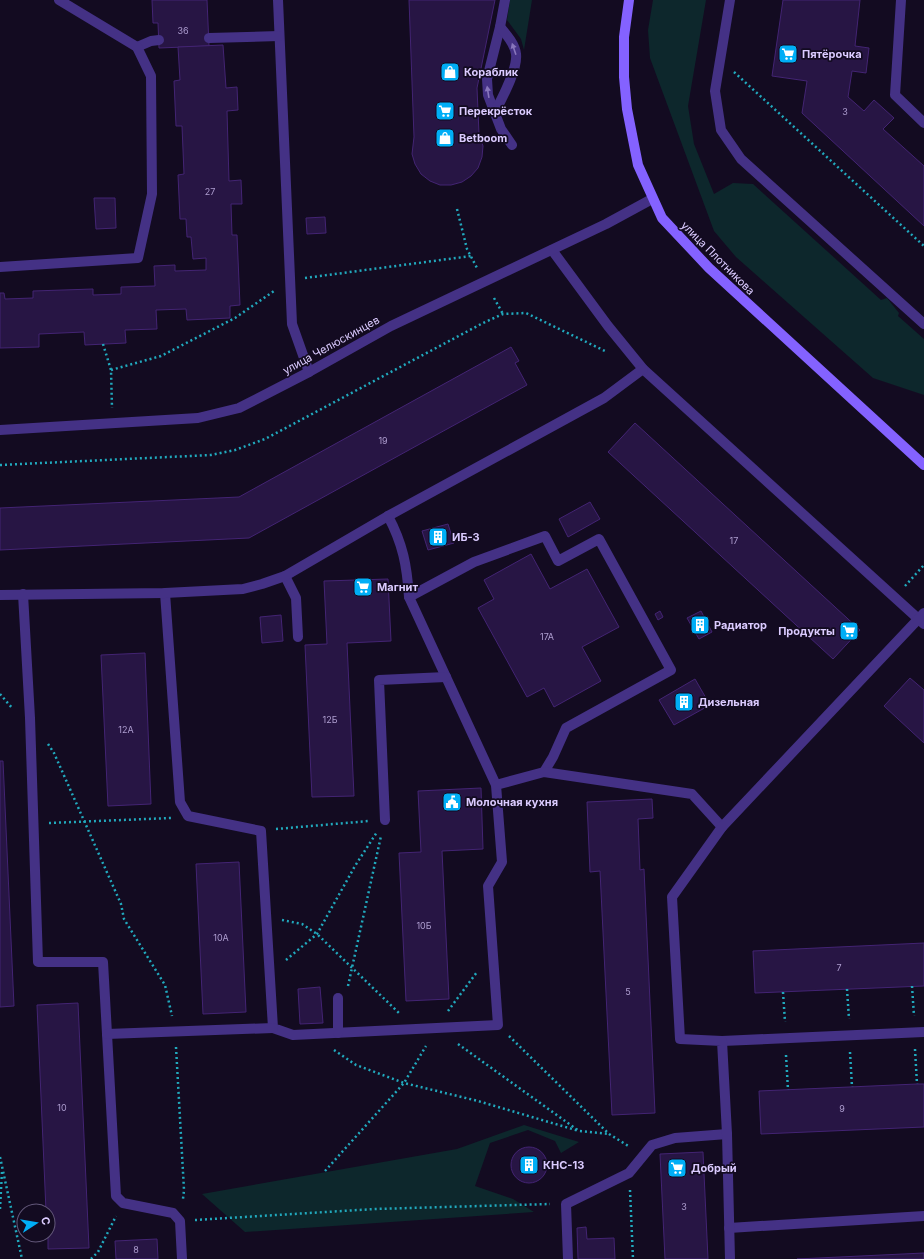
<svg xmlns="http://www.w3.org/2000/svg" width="924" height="1259" font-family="Inter,sans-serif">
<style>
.green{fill:#0d272c}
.building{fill:#271544;stroke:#432473}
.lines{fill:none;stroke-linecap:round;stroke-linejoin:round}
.path{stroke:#21a9bd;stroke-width:2.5;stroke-dasharray:2 3;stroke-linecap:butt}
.service{stroke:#443185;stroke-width:10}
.minor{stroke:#443185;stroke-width:10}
.secondary{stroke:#8462ff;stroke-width:10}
.oneway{fill:#8876bc}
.labels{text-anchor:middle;stroke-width:3.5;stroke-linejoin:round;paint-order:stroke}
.number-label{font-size:9px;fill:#ae9ed0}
.poi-label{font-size:11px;font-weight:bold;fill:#dbcbff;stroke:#130b21;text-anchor:start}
.street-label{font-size:11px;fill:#dbcbff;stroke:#130b21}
</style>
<rect width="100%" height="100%" fill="#130b21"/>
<!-- green -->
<g class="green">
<path d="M510 0H532L524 50 521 39 507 20Z"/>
<path d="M653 0H706L688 106 694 144 714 194 733 183 753 184 881 300 887 298 899 313 898 316 924 339V395L873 378 736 257 714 231 650 58 648 30Z"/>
<path d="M524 1125 579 1142 561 1153 555 1141 528 1130 490 1143 475 1186 513 1199 534 1212 245 1232 202 1194 457 1149Z"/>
</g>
<!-- building -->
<g class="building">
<path d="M152 0H207L209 46 159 48 158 23H153Z"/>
<path d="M409 0H495L477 88 479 134 483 146 482 157 478 168 471 176 462 182 451 185H440L430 181 421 174 415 164 412 154 414 137Z"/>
<path d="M783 0H860L855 46 869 48 866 73 852 71 848 97 864 111 874 100 894 118 883 129 924 166V226L802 113 807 81 772 76Z"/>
<path d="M223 45 226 88 237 87 238 110 227 111 229 181 241 180 242 204H231L232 235H237L240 305 230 306V318L187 320 186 309 156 310 157 329 125 330 126 343 85 345 84 332 39 334V347L0 348V293H4L5 299 33 298V291L93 289V295L121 294V287L155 286 154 266 175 265V271L206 270V258L193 259 191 237H187L186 219H180L178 175 184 174 182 126H176L174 81 180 80 178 47Z"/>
<path d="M94 198H115L116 228 96 229Z"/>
<path d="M325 217 326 233 307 234 306 218Z"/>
<path d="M511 347 519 361 515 363 527 385 249 538 0 550V508L239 497Z"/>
<path d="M635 423 860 630 833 659 608 452Z"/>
<path d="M590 502 600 519 568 537 559 519Z"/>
<path d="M448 524 454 543 428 550 422 531Z"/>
<path d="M531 554 550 589 587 569 619 627 582 647 601 681 554 707 544 688 527 697 478 608 494 599 484 580Z"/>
<path d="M388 579 391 641 347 643 354 796 312 797 305 645 327 644 324 581Z"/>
<path d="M660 611 663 617 658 620 655 614Z"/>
<path d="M701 611 712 632 699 639 687 618Z"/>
<path d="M281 615 283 641 262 643 260 617Z"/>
<path d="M145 653 151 804 108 806 101 655Z"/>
<path d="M910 678 924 690V743L884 706Z"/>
<path d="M695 679 710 705 674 725 659 700Z"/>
<path d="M0 761H3L14 1006 0 1007Z"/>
<path d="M481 788 483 849 442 851 449 999 406 1001 399 853 421 852 418 791Z"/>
<path d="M652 799 653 818 638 819 640 870 644 869 655 1113 612 1115 600 871 590 872 587 802Z"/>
<path d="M239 862 246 1012 203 1014 196 864Z"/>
<path d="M924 943V986L755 993 753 951Z"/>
<path d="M320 987 323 1023 300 1024 298 989Z"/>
<path d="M78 1003 89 1248 48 1249V1211H46L37 1005Z"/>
<path d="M917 1084H924V1127L761 1134 759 1091Z"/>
<circle cx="529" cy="1165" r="18"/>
<path d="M703 1152 708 1259H665L660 1154Z"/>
<path d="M586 1227 587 1239 614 1238 615 1259H578L577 1228Z"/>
<path d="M157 1239 158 1259H116L115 1241Z"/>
<path d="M924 1253V1259H797Z"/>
</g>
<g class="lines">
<!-- path -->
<g class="path">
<path d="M734 72 924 246"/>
<path d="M457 209 467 249 477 268"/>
<path d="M305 278 471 256"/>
<path d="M494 298 503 314"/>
<path d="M103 344 111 370 112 408"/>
<path d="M111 370 161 356 235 318 274 291"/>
<path d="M0 465 211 455 235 450 265 439 483 323 503 314 526 313 607 352"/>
<path d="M905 586 924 565"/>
<path d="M0 694 13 709"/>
<path d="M48 744 54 753 121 904 124 919 165 985 172 1016"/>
<path d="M49 823 171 818"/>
<path d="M276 829 369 821"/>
<path d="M282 920 302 924 317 934 400 1014"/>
<path d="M286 960 317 934 355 866 377 832"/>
<path d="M348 986 381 836"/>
<path d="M912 986 914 1016"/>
<path d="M847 989 849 1019"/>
<path d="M783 992 785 1022"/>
<path d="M448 1011 477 972"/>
<path d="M509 1036 609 1134 630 1147"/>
<path d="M458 1044 579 1131 609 1134"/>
<path d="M176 1047 184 1190 183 1199"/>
<path d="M915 1049 917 1084"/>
<path d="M334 1050 356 1065 404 1083 478 1101 579 1131"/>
<path d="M850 1052 852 1087"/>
<path d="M786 1055 788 1090"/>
<path d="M0 1157 22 1259"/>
<path d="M325 1171 404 1083 426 1046"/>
<path d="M630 1190 633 1259"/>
<path d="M0 1209 2 1171"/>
<path d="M195 1220 375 1209 550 1204"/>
<path d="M91 1259 98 1252 116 1216"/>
</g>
<!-- service -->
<g class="service">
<path d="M278 0 292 324 309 372"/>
<path d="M505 0 500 27 487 79 488 95 501 129 512 145"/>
<path d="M730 0 715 91 721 130 741 159 924 324"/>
<path d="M901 0 895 95 924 123"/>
<path d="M209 38 279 36"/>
<path d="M137 47 151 41 159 40"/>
<path d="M495 112C502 98 518 69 516 54 515 44 506 34 500 27"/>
<path d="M552 250 608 326 643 369 924 624"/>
<path d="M0 267 138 258 152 194 151 76 137 47 59 0"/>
<path d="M285 576 296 598 298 637"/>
<path d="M165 593 180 802 188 816 261 831 273 1028 293 1035 498 1025 488 886 502 862 496 785 409 597C407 566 403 544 388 516"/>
<path d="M23 594 30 718 38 962H103L116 1196 123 1203 173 1213 180 1221 182 1259"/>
<path d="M0 595 165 593 243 589 262 584 285 576 388 516 604 398 643 369"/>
<path d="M409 597 474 562 545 536 558 561 599 539 671 670 566 728 553 757 544 772"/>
<path d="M496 785 544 772 692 794 722 827"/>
<path d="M385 820 379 680 446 677"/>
<path d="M338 998V1033"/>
<path d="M107 1034 273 1028"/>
<path d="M722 1041 924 1032"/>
<path d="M729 1228 924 1216"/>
<path d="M568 1259 566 1204 629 1173 652 1145 675 1138 727 1134"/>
<path d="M730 1259 727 1134 722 1041 680 1039 672 897 722 827 924 613"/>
</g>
<!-- minor -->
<path class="minor" d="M0 430 198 418 239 408 309 372 391 326 606 224 652 199"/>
<!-- secondary -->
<path class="secondary" d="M629 0 624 37V77L627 109 638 165 662 218 709 268 924 465"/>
</g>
<!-- one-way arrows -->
<defs><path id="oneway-solid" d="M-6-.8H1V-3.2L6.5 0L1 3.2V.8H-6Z"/></defs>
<g class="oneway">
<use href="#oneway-solid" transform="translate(514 49) rotate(-109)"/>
<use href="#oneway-solid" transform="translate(488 92) rotate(-99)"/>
</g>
<!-- icons -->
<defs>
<symbol id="supermarket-square" viewBox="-11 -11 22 22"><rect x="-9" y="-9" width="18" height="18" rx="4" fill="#00aef6" stroke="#130b21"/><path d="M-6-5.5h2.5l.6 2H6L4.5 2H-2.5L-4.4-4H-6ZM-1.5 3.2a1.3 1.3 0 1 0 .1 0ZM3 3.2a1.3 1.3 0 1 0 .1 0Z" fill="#fff"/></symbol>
<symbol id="shop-square" viewBox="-11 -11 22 22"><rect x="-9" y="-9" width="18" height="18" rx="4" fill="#00aef6" stroke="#130b21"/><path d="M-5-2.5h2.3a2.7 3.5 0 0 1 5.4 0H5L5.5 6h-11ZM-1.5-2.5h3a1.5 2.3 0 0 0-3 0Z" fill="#fff"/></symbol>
<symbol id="building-square" viewBox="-11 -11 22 22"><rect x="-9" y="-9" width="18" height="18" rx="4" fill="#00aef6" stroke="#130b21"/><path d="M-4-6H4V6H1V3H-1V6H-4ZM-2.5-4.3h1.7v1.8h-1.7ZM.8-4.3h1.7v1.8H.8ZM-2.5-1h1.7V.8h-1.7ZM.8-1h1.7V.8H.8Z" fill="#fff"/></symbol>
<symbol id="civic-square" viewBox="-11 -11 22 22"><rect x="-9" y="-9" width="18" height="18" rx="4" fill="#00aef6" stroke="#130b21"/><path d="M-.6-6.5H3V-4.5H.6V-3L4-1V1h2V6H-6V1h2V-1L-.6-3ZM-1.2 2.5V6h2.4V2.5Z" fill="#fff"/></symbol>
</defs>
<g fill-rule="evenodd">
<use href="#supermarket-square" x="777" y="43" width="22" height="22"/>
<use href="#shop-square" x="439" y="61" width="22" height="22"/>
<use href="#supermarket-square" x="434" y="100" width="22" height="22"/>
<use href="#shop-square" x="434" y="127" width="22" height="22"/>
<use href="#building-square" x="427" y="526" width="22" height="22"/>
<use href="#supermarket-square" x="352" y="576" width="22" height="22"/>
<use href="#building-square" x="689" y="614" width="22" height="22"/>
<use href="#supermarket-square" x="838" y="620" width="22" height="22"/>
<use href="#building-square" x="673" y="691" width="22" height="22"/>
<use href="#civic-square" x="441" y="791" width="22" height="22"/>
<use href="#building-square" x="518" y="1154" width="22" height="22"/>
<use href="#supermarket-square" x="666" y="1157" width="22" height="22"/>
</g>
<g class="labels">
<!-- number labels -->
<g class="number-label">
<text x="183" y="34">36</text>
<text x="845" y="115">3</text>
<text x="210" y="195">27</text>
<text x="383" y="444">19</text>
<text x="734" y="544">17</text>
<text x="547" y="640">17А</text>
<text x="330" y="723">12Б</text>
<text x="126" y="733">12А</text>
<text x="424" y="929">10Б</text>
<text x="221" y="941">10А</text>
<text x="839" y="971">7</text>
<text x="628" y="995">5</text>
<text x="62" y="1111">10</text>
<text x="842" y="1112">9</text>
<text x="684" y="1210">3</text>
<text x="136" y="1253">8</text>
</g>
<!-- poi labels -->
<g class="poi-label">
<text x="802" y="58">Пятёрочка</text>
<text x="464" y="76">Кораблик</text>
<text x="459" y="115">Перекрёсток</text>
<text x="459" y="142">Betboom</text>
<text x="452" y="541">ИБ-3</text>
<text x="377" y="591">Магнит</text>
<text x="714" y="629">Радиатор</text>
<text x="835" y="635" text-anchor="end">Продукты</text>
<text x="698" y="706">Дизельная</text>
<text x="466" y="806">Молочная кухня</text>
<text x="543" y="1169">КНС-13</text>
<text x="691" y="1172">Добрый</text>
</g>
<!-- street labels -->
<g class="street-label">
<text transform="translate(718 258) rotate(45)" y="4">улица Плотникова</text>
<text transform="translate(331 345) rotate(-29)" y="4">улица Челюскинцев</text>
</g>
</g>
<!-- north arrow -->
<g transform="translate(36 1223) rotate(78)"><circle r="19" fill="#130b21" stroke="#63587a"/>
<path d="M0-3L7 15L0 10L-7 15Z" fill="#00aef6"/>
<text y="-6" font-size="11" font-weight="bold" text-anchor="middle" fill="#dbcbff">С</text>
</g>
</svg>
